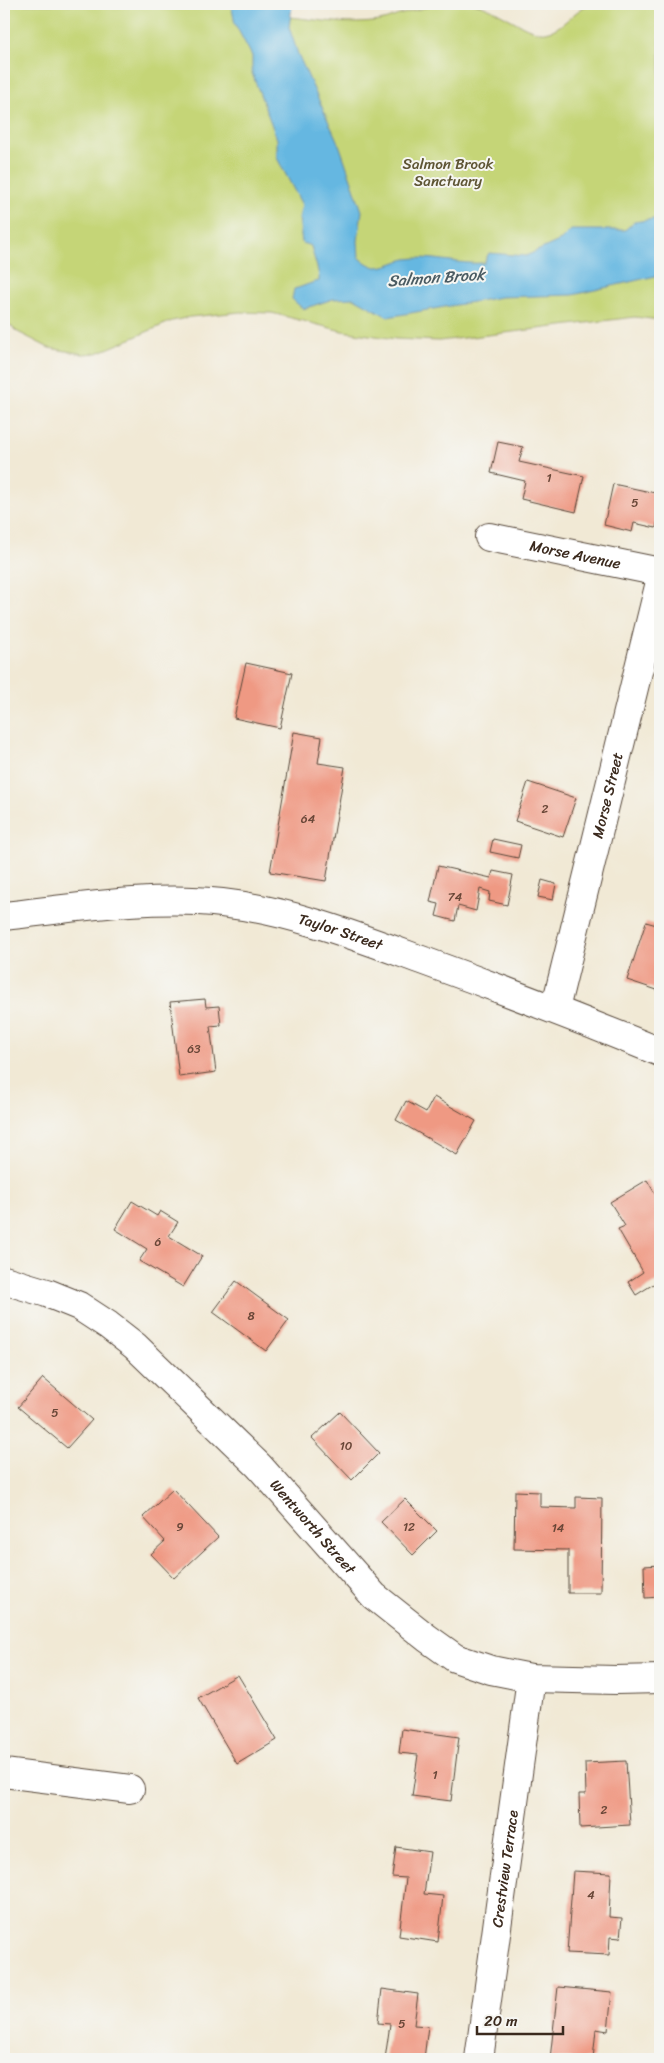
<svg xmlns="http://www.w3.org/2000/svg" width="664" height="2063" font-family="Sriracha,sans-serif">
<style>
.green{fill:#c5d577;stroke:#80804a}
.water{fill:#65b7e1;stroke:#507080}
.building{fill:#ef9983}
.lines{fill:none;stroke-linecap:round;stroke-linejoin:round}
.minor-casing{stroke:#564739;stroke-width:30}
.minor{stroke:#fff;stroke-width:28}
.labels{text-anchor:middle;stroke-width:4;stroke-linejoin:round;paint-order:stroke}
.number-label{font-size:12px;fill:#684637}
.park-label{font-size:15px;fill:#5e5534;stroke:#f6f6f2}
.street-label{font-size:15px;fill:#3b2a1e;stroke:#f6f6f2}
.water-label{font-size:16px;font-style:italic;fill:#4a5b62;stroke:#f6f6f2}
</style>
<rect width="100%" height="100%" fill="#f6f6f2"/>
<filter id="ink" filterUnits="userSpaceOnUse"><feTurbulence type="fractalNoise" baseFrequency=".02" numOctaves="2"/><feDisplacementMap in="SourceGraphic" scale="10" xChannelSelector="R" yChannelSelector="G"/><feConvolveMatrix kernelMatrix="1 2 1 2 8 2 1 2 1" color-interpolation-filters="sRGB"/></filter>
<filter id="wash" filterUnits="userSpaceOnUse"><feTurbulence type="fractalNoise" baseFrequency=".0096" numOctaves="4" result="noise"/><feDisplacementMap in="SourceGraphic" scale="20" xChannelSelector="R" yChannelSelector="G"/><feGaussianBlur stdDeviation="1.12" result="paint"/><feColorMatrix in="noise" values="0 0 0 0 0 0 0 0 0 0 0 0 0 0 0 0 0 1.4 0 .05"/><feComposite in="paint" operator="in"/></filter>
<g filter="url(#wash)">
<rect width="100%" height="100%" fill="#f1e9d5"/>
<!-- green -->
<path class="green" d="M4 4H277L289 17C319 20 351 26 380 21 389 19 397 15 406 13 427 6 454 0 477 4 497 8 529 35 546 32 562 30 575 9 590 4H660V320L635 317 439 341 396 339 342 331 272 313 240 312 190 317 172 321 114 346 97 353 83 354 49 348 16 331 4 319Z"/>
<!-- water -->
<path class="water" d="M231 4H290L292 6 289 27 298 54 340 147 362 211 358 241 359 258C364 261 370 266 376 267 387 267 396 261 406 259 432 255 458 265 484 263L489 253 526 256 561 240 571 230H625L634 222 660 218V275L573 295 501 297 388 317 354 298 333 299 303 309 292 299 294 289C303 287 309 283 319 281 320 273 313 256 311 246L302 243 299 218 302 205 277 158V139L252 73V56L235 24Z"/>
<g id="blocks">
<!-- building -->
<g class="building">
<path d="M498 442 523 447 519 462 584 476 576 512 521 499 525 481 491 473Z"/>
<path d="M613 484 660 494V511L656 528 634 523 632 532 604 525Z"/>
<path d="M246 663 292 673 280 728 234 718Z"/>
<path d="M294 732 322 737 318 763 345 767 326 881 270 872Z"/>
<path d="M528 782 576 798 563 837 515 821Z"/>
<path d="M493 839 521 845 518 858 490 852Z"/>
<path d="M438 866 491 878 493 871 513 875 507 905 489 901 490 892 480 889 476 911 458 906 455 921 436 916 439 904 430 902Z"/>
<path d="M542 880 556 884 553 900 538 897Z"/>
<path d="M646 922 660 926V991L627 980Z"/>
<path d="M205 999 206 1007 219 1006 221 1025 210 1026 216 1072 179 1077 170 1002Z"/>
<path d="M434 1097 476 1121 457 1155 396 1120 406 1101 426 1112Z"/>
<path d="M647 1180 660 1202V1280L636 1295 628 1282 643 1272 618 1229 625 1226 610 1202Z"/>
<path d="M132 1201 157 1216 160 1211 178 1222 169 1236 202 1256 183 1287 139 1261 147 1249 115 1229Z"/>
<path d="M236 1281 289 1320 266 1351 213 1312Z"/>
<path d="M43 1378 92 1420 67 1448 18 1407Z"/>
<path d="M340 1412 379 1453 352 1480 312 1438Z"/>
<path d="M173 1489 218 1537 174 1578 151 1554 165 1541 143 1517Z"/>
<path d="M515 1491 540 1492V1507L576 1508V1497L602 1498 601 1593H568V1550L514 1549Z"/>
<path d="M405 1499 437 1531 413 1555 381 1522Z"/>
<path d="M660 1565V1597L645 1598 644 1566Z"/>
<path d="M238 1675 277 1740 237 1764 198 1698Z"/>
<path d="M402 1729 459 1737 451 1801 412 1796 418 1755 399 1753Z"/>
<path d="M626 1761 630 1825 580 1828 579 1794H586L585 1763Z"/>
<path d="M396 1847 430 1852 424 1894 443 1896 438 1942 399 1936 406 1878 392 1877Z"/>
<path d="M573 1871 611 1873 609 1917 622 1918 620 1938 610 1937 609 1955 567 1953Z"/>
<path d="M558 1987 612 1992 608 2031 596 2029 593 2059H550Z"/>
<path d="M382 1989 418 1994 414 2025 428 2026 424 2059H385L390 2024 378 2023Z"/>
</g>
</g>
</g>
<g filter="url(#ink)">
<use href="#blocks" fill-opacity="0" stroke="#564739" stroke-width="1"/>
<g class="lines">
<defs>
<g id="minor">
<path id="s1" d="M489 537 660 572"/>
<path id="s2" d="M4 916C76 908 149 895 222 903 292 911 358 937 424 961 504 990 582 1020 660 1052"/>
<path id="s3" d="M555 1009 660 582"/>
<path id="s4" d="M4 1280 47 1293 79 1306 108 1325 135 1346 259 1466 374 1596 427 1638 455 1658 491 1670 531 1678 616 1680 660 1679"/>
<path d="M4 1773 130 1789"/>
<path id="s5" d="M479 2059 531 1678"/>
</g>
</defs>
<!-- minor casing -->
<use href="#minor" class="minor-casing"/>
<!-- minor -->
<use href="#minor" class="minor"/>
</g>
</g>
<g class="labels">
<!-- number labels -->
<g class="number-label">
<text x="549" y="482">1</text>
<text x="635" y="507">5</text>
<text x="545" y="813">2</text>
<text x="308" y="823">64</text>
<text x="455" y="901">74</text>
<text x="194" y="1053">63</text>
<text x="158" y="1246">6</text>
<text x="251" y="1320">8</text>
<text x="55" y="1417">5</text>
<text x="346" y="1450">10</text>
<text x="180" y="1531">9</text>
<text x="409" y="1531">12</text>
<text x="558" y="1532">14</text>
<text x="435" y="1779">1</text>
<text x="604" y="1814">2</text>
<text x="591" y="1899">4</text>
<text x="402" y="2028">5</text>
</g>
<!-- park labels -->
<g class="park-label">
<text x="448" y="169">Salmon Brook<tspan x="448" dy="17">Sanctuary</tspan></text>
</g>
<!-- street labels -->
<g class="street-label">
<text dy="5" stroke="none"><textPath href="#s1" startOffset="88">Morse Avenue</textPath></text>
<text dy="5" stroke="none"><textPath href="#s3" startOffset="220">Morse Street</textPath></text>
<text dy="5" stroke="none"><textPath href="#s2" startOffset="341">Taylor Street</textPath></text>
<text dy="5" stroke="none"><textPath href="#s4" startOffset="402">Wentworth Street</textPath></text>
<text dy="5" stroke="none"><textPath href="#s5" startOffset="192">Crestview Terrace</textPath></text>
</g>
<!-- water labels -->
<g class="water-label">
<text transform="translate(436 277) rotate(-4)" y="6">Salmon Brook</text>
</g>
</g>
<!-- margin -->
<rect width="664" height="2063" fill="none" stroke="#f6f6f2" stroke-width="20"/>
<!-- scale -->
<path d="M477 2026v8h86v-8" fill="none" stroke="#3b2a1e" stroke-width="2.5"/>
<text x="484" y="2026" font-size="15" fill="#3b2a1e" stroke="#f6f6f2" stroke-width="4" paint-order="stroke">20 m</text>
</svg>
